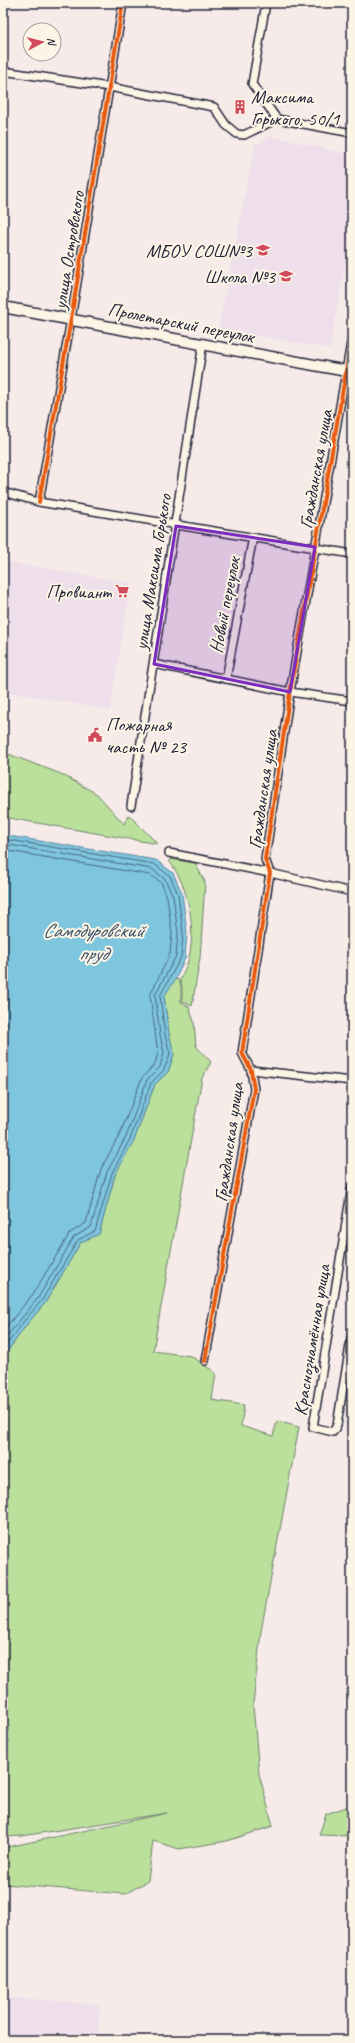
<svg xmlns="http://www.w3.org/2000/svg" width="355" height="2043" font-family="Caveat,sans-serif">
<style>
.built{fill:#eedfeb}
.green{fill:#bae09b;stroke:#6e816b}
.water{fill:#7ec6de;stroke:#59849d}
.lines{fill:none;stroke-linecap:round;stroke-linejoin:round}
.shore{stroke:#47647c;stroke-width:1}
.minor-casing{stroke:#22223b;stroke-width:10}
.secondary-casing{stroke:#22223b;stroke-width:13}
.minor{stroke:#fcf5e5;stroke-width:7}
.secondary{stroke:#fcf5e5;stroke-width:10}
.cycleway-casing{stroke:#fcf5e5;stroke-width:6}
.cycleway{stroke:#e8590c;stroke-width:4}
.marked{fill:#7b2cbf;fill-opacity:0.2;stroke:#7b2cbf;stroke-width:3;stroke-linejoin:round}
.labels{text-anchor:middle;stroke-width:4;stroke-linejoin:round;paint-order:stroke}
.poi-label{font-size:19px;fill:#22223b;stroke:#fcf5e5;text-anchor:end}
.street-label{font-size:19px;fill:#22223b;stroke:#fcf5e5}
.water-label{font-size:20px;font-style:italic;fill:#3e536c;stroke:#fcf5e5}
</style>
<rect width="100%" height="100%" fill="#f6ebe8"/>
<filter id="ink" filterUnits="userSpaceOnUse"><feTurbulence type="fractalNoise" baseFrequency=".025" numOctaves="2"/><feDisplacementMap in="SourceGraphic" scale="8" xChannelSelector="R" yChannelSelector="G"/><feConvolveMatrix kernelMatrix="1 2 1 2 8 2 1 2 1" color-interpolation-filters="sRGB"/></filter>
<g filter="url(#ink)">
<!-- built -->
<g class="built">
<path d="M272 136 352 155 349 174 352 175V225L330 349 218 329 255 145Z"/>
<path d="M3 561 131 583 110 710 3 691Z"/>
<path d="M3 1997 100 2004 97 2040H3Z"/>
</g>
<!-- green -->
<g class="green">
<path d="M3 752 61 774 97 794 124 824 129 815 158 844 3 817Z"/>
<path d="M170 859 195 863 205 882 200 958 192 1006 182 1001V986L180 981C182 974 186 968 188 961 197 930 189 886 169 861Z"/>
<path d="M178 979 181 986V1002L189 1007 194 1022 196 1046 211 1062 202 1078 153 1351 191 1356 216 1373 212 1400 244 1405 241 1426 273 1436 277 1421 299 1427 261 1631 253 1704 259 1774 273 1826 227 1841 179 1849 153 1841 148 1881 125 1894 3 1884V1848L167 1813 22 1836 3 1837V1357L28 1323 45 1303 81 1242 99 1234 115 1175 134 1140 155 1084 168 1072 174 1054 169 1034 164 996 175 980Z"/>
<path d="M352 1805V1836L319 1835 326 1814Z"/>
</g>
<!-- water -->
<path class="water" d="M3 835 156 860 173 873 182 893 187 933 185 958 175 980 164 996 169 1034 174 1054 168 1072 155 1084 134 1140 115 1175 99 1234 81 1242 45 1303 28 1323 3 1357Z"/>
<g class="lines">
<!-- shore -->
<g class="shore">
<path d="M3 839 154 864 170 876 178 894 183 933 181 957 160 996 165 1035 170 1054 164 1070 151 1083 130 1139 112 1173 95 1231 78 1240 42 1300 25 1320 3 1350"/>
<path d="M3 844 152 869 165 879 173 896 178 933 176 956 155 995 160 1035 164 1053 160 1067 147 1080 126 1137 107 1172 91 1227 74 1237 38 1298 3 1341"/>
<path d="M3 850 150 875 161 882 167 897 172 933 170 954 150 995 158 1053 155 1064 142 1078 120 1134 101 1169 86 1223 70 1233 33 1294 3 1331"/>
</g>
<defs>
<g id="minor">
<path d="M266 3 252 84 277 119"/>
<path d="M3 71 109 87 214 107 226 125 237 134 244 135 277 119 352 133"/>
<path d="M3 492 39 502 352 554"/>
<path d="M39 502 71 319 123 3"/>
<path d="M154 664 290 692 352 701"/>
<path d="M226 679 253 537"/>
<path d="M131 806 203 343"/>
<path d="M169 853 270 873 352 892"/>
<path d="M251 1070 352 1081"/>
<path d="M352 1186 313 1427 333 1432 337 1425 352 1333"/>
<path d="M205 1361 254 1089 251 1070 242 1053 270 873 265 859 290 692 352 337"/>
</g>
<path id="secondary" d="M3 307 352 372"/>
</defs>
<!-- minor casing -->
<use href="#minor" class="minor-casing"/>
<!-- secondary casing -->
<use href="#secondary" class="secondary-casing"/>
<!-- minor -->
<use href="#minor" class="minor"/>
<!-- secondary -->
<use href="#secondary" class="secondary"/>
<defs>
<g id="cycleway">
<path d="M39 502 71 319 123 3"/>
<path d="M205 1361 254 1089 251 1070 242 1053 270 873 265 859 290 692 352 337"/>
</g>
</defs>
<!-- cycleway casing -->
<use href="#cycleway" class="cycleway-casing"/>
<!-- cycleway -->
<use href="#cycleway" class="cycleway"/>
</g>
</g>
<!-- marked area -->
<path class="marked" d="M176 526 315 547 290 692 154 664Z"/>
<!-- icons -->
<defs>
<symbol id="building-bare" viewBox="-9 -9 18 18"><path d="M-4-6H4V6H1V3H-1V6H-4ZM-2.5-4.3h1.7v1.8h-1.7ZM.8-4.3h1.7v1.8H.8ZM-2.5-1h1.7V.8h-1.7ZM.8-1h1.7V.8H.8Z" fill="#d1495b" stroke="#fcf5e5" stroke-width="2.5" paint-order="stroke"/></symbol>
<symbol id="school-bare" viewBox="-9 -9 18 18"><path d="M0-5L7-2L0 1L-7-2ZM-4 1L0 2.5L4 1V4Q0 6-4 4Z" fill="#d1495b" stroke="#fcf5e5" stroke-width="2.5" paint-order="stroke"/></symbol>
<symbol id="supermarket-bare" viewBox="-9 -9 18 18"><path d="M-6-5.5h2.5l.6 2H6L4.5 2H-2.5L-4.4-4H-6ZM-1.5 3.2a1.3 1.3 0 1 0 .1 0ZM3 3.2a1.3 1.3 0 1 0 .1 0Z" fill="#d1495b" stroke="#fcf5e5" stroke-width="2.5" paint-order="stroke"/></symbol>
<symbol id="civic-bare" viewBox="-9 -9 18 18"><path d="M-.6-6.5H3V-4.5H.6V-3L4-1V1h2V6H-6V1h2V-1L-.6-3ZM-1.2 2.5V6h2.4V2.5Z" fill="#d1495b" stroke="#fcf5e5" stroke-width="2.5" paint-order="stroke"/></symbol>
</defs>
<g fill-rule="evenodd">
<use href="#building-bare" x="230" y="97" width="20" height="20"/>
<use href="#school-bare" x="253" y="240" width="20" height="20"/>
<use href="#school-bare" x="276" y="266" width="20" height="20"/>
<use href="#supermarket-bare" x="112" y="581" width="20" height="20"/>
<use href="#civic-bare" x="85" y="725" width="20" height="20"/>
</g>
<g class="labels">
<!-- poi labels -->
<g class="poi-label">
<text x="251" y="103" text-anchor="start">Максима<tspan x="251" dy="22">Горького, 50/1</tspan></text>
<text x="252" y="257">МБОУ СОШ№3</text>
<text x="275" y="283">Школа №3</text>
<text x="111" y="598">Провиант</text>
<text x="106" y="731" text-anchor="start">Пожарная<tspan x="106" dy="22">часть № 23</tspan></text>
</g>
<!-- street labels -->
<g class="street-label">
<text transform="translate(68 250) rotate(-81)" y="7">улица Островского</text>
<text transform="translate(181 322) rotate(11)" y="7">Пролетарский переулок</text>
<text transform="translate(315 469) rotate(-80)" y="7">Гражданская улица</text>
<text transform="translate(152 572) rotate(-81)" y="7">улица Максима Горького</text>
<text transform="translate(224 605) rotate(-79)" y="7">Новый переулок</text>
<text transform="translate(262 789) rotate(-82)" y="7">Гражданская улица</text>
<text transform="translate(228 1142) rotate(-82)" y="7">Гражданская улица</text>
<text transform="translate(311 1340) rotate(-81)" y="7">Краснознамённая улица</text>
</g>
<!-- water labels -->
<g class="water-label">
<text x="93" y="937">Самодуровский<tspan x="93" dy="23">пруд</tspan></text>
</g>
</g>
<!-- margin -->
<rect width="355" height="2043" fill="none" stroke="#fcf5e5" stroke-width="16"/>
<rect x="8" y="8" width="339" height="2027" fill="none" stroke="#22223b" stroke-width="1.5" filter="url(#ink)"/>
<!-- north arrow -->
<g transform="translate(42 42) rotate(83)"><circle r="19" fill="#fcf5e5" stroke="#a5a1a1"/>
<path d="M0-3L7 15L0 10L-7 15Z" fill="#d1495b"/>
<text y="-6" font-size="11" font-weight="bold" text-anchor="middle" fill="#22223b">N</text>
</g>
</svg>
